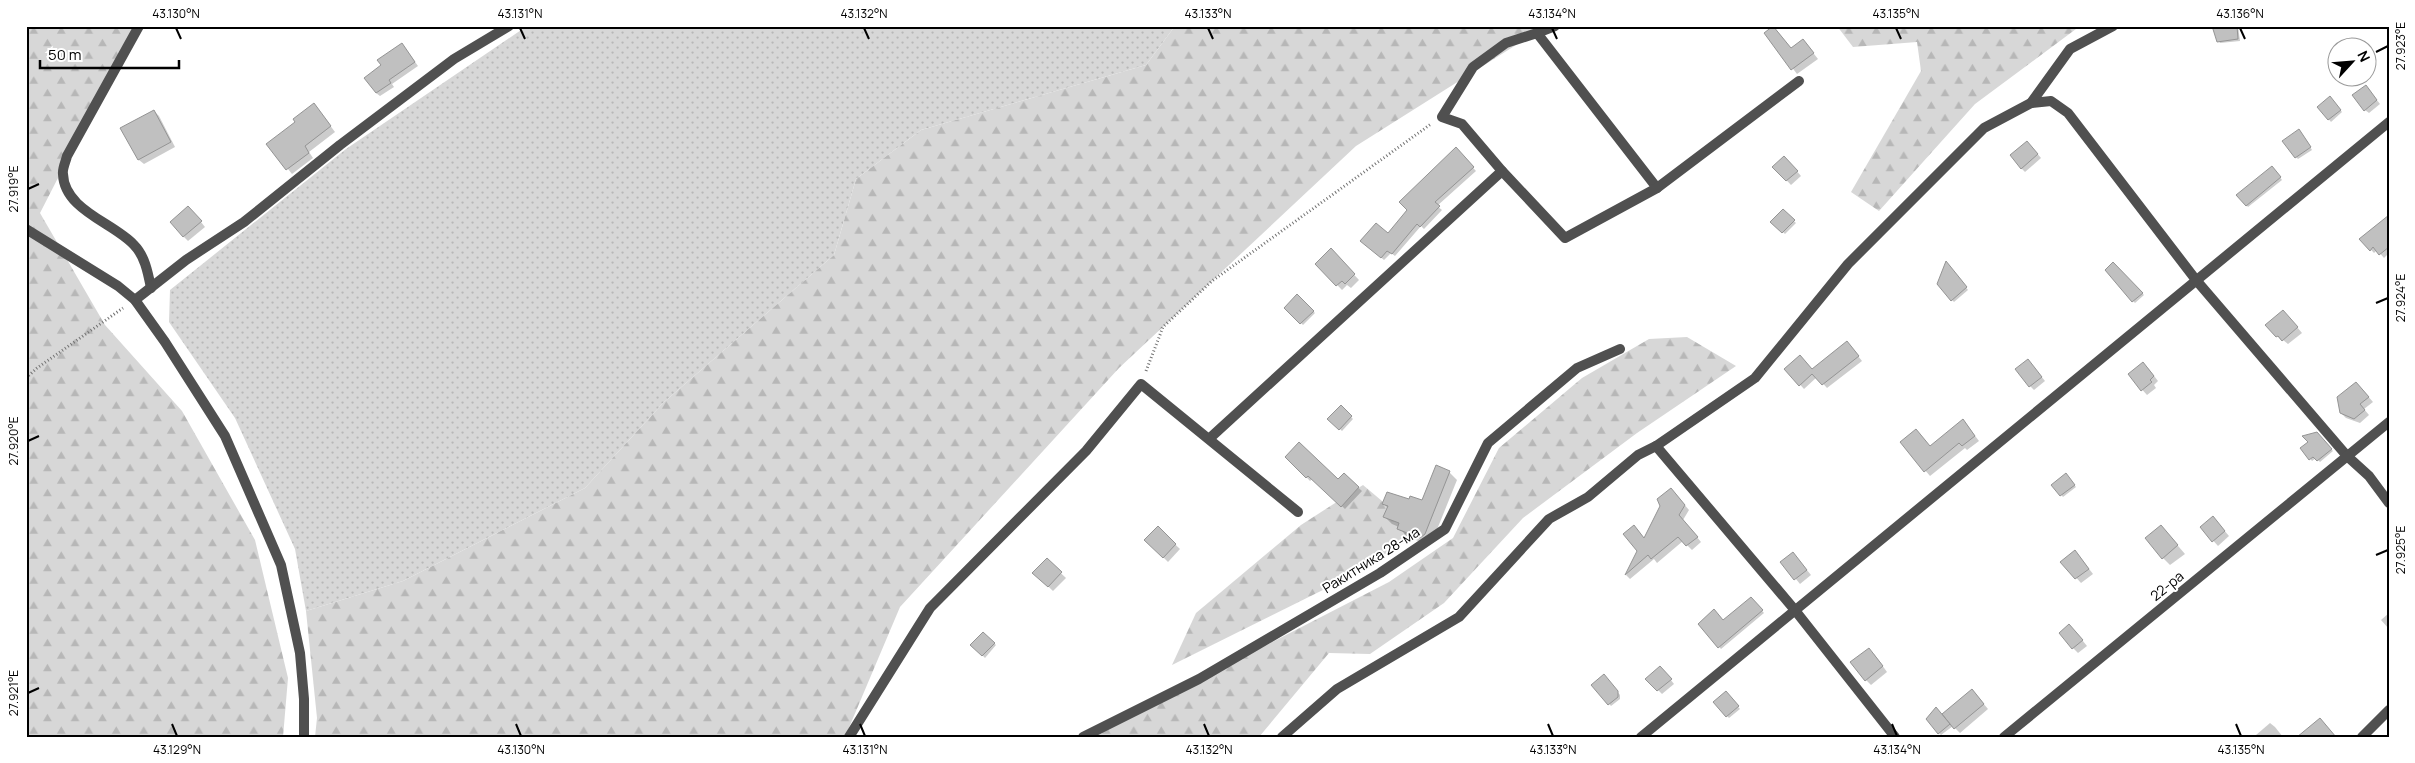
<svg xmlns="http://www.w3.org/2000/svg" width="2415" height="763" font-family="Manrope,sans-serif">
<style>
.grass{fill:url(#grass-dots)}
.forest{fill:url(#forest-firs)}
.shadow{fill:#0003}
.building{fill:#c0c0c0;stroke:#949494}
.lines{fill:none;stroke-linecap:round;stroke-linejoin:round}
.path{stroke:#727272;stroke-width:3;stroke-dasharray:1 2.5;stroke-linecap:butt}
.street{stroke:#505050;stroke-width:10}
.ticks{fill:none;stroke:#000;stroke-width:2}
.labels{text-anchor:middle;stroke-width:4;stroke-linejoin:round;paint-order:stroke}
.street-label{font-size:14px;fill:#000;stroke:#fff}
.neatline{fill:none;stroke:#000;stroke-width:2}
.ticks-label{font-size:12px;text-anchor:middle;fill:#000}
</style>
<defs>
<pattern id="grass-dots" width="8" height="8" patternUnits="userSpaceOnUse" patternTransform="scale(1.25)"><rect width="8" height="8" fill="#d7d7d7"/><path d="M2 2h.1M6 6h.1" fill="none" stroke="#b7b7b7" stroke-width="1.8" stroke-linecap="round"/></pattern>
<pattern id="forest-firs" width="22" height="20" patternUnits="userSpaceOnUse" patternTransform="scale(1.25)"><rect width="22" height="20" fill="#d7d7d7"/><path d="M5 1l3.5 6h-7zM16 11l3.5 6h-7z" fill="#b7b7b7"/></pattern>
</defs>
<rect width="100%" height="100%" fill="#fff"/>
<!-- grass -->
<path class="grass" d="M527 26H1175L1146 65 921 130 856 179 834 255 663 403 585 488 403 581 306 611 295 549 235 418 169 322 170 290 346 149Z"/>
<!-- forest -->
<g class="forest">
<path d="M26 26H136L40 213 105 325 182 411 255 540 288 678 283 737H26Z"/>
<path d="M1175 26H1546L1356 146 1119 368 900 607 845 737H315L317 718 306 611 403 581 585 488 663 403 834 255 856 179 921 130 1146 65Z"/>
<path d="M1837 26H2080L1975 104 1879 211 1851 192 1921 71 1917 42 1853 47Z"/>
<path d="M1687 337 1736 366 1637 433 1523 518 1444 603 1370 654 1329 653 1259 737H1088L1389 582 1453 538 1499 448 1582 378 1649 339Z"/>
<path d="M1363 485 1420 533 1341 581 1172 665 1196 613 1301 525Z"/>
</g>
<!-- shadow -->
<g class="shadow">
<path d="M2214 26H2238L2240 41 2220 43Z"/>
<path d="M1766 33 1791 49 1807 45 1818 59 1797 74Z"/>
<path d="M405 48 418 66 392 84 394 87 380 96 376 93Z"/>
<path d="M2369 90 2380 104 2369 113 2365 110Z"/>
<path d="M2332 100 2342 112 2331 122 2319 107Z"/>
<path d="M314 104 335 132 309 152 313 158 292 174 268 144 297 122Z"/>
<path d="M154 111 159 116 175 147 144 164 139 160Z"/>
<path d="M2301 133 2312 150 2298 159 2296 157Z"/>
<path d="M2031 146 2041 158 2025 172 2021 168Z"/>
<path d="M1456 149 1476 171 1437 206 1442 210 1424 229 1421 226 1395 256 1391 253 1384 260 1365 244 1388 235Z"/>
<path d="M1789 162 1801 176 1791 185 1774 167Z"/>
<path d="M2274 169 2282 180 2248 207 2238 195Z"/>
<path d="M1783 211 1796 223 1785 234 1772 222Z"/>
<path d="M193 212 205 227 188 241 184 237Z"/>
<path d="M2389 218V253L2384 258 2377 250 2374 253 2361 239Z"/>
<path d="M1331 250 1359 280 1351 288 1347 285 1342 290 1317 264Z"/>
<path d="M1948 264 1968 290 1954 302 1952 300Z"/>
<path d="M2113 264 2144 295 2135 303 2133 301Z"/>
<path d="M1297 296 1315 313 1303 325 1286 308Z"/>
<path d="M2288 316 2302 333 2288 344 2283 340 2282 341 2267 325Z"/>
<path d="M1851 347 1862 361 1827 388 1817 377 1804 389 1786 369 1812 370Z"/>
<path d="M2032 365 2045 381 2034 390 2030 386Z"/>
<path d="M2148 368 2158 381 2154 385 2156 388 2147 395 2129 375Z"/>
<path d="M2361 388 2373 402 2364 409 2369 415 2360 423 2346 418 2341 413Z"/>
<path d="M1341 407 1353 419 1342 431 1329 419Z"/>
<path d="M1963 420 1979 441 1967 450 1965 448 1930 476 1901 442 1931 447Z"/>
<path d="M2316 433 2333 451 2320 462 2316 458 2312 461 2302 448Z"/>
<path d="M1287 457 1338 481 1344 475 1362 491 1345 509 1313 478 1310 481Z"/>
<path d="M1449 472 1457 480 1432 542 1428 545 1406 536 1399 527 1392 524 1385 517 1388 508 1384 504 1410 500 1422 502Z"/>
<path d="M2068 477 2076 487 2063 497 2053 485Z"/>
<path d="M1675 494 1689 510 1683 520 1701 542 1692 550 1683 541 1657 563 1654 559 1630 579 1626 575 1645 539Z"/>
<path d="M2218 523 2229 536 2218 546 2202 528Z"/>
<path d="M2161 526 2185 554 2170 565 2163 558Z"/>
<path d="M1158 528 1180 549 1168 562 1146 540Z"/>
<path d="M1793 553 1811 575 1800 584 1782 562Z"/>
<path d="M2080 557 2093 574 2081 583 2062 562Z"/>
<path d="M1047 560 1066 578 1053 591 1034 573Z"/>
<path d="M1751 598 1764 613 1721 649 1700 624 1724 621Z"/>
<path d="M2389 613V629L2381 620Z"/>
<path d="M2074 630 2087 646 2078 653 2073 648Z"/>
<path d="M983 633 996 645 985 658 972 645Z"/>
<path d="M1874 654 1887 672 1871 685 1866 680Z"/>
<path d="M1664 671 1674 684 1662 694 1647 679Z"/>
<path d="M1604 676 1620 695V699L1611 706 1593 685Z"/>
<path d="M1972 690 1988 709 1960 733 1953 726 1941 735 1939 733 1942 715Z"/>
<path d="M1726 693 1740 709 1729 718 1727 716Z"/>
<path d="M2270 723 2275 727 2283 737H2258L2256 735Z"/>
</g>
<!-- building -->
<g class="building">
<path d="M1773 26 1791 48 1803 39 1814 53 1791 70 1764 33Z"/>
<path d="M2212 26H2237L2238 39 2217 42Z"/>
<path d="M402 43 415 62 389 80 391 83 376 93 364 78 381 65 377 60Z"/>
<path d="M2366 85 2377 100 2364 111 2352 95Z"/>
<path d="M2330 96 2341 110 2328 120 2317 107Z"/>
<path d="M314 103 331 126 305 146 309 153 286 170 266 144 295 122 293 119Z"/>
<path d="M154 110 171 142 138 160 120 128Z"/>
<path d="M2299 129 2311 147 2295 158 2282 141Z"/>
<path d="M2027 141 2038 154 2021 169 2010 155Z"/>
<path d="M1456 147 1474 167 1435 202 1440 206 1420 227 1417 224 1392 254 1387 251 1381 258 1360 241 1376 223 1388 233 1407 210 1399 202Z"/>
<path d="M1784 156 1798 171 1786 181 1772 167Z"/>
<path d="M2272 166 2281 177 2246 206 2236 195Z"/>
<path d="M188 206 202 221 183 237 170 222Z"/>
<path d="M1783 209 1795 220 1782 233 1770 222Z"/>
<path d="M2389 215V247L2379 255 2373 247 2370 251 2359 239Z"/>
<path d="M1331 248 1355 274 1345 284 1342 281 1336 286 1315 264Z"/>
<path d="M1946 261 1967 287 1951 301 1937 284Z"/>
<path d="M2113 262 2143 293 2132 302 2105 270Z"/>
<path d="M1297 294 1314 311 1300 324 1284 308Z"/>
<path d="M2283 310 2298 327 2282 341 2278 336 2276 337 2265 325Z"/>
<path d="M1847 341 1859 356 1822 385 1812 374 1799 386 1784 369 1800 355 1812 369Z"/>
<path d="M2028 359 2042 377 2029 387 2015 369Z"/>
<path d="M2143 362 2154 376 2150 380 2152 382 2141 391 2128 374Z"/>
<path d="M2356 382 2369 397 2360 404 2365 410 2354 419 2340 413 2337 397Z"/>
<path d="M1341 405 1352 416 1339 430 1327 419Z"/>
<path d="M1963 419 1975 436 1962 446 1959 443 1924 472 1900 442 1916 429 1930 446Z"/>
<path d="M2317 432 2332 449 2317 461 2313 457 2309 460 2300 448 2308 442 2302 436Z"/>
<path d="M1299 442 1338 479 1344 473 1359 487 1341 507 1308 476 1306 478 1285 457Z"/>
<path d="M1436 465 1450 471 1425 534 1420 538 1397 529 1399 523 1383 517 1388 506 1382 504 1387 492 1409 499 1410 496 1422 500Z"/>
<path d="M2066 473 2075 485 2060 496 2051 485Z"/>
<path d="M1671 488 1685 505 1679 515 1698 537 1686 546 1678 537 1651 559 1648 555 1625 575 1637 551 1623 534 1634 525 1644 538 1660 506 1657 499Z"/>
<path d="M2213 516 2225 531 2212 542 2200 527Z"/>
<path d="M2161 525 2178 545 2162 559 2145 538Z"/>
<path d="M1158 526 1176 544 1163 558 1144 540Z"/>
<path d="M2075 550 2089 569 2075 579 2060 562Z"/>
<path d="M1793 552 1807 570 1794 580 1780 562Z"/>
<path d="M1047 558 1062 572 1048 587 1032 573Z"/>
<path d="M1751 597 1763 610 1718 648 1698 624 1714 609 1723 620Z"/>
<path d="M2069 624 2083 640 2072 649 2059 633Z"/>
<path d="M983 632 995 643 982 656 970 645Z"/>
<path d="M1869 648 1883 666 1865 681 1850 662Z"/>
<path d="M1660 666 1672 679 1657 691 1645 679Z"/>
<path d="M1604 674 1618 691V697L1608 705 1591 685Z"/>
<path d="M1972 689 1984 704 1954 729 1942 714Z"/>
<path d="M1726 691 1739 706 1726 717 1713 702Z"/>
<path d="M1936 707 1950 724 1938 734 1926 719Z"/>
<path d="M2320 718 2336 737H2297Z"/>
</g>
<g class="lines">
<!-- path -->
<g class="path">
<path d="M1146 371 1163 327 1212 281 1431 124"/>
<path d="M26 378 37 368 123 308"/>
</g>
<!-- street -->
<g class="street">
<path d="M139 26 67 156C66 161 62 169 63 174 64 210 114 223 134 245 145 256 148 273 151 288"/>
<path d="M1537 33 1555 26"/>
<path d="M2031 103 2051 101 2068 113 2196 280 2347 456 2369 476 2389 503"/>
<path d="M1502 171 1462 124 1442 117 1473 67 1506 43 1537 33 1657 188"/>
<path d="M26 229 118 286 135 300 165 342 225 436 281 565 300 653 304 699V737"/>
<path d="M135 300 186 260 244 222 340 145 454 59 509 26"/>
<path d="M1210 438 1502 171 1565 238 1657 188 1799 81"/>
<path d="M1656 446 1794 609 1895 737"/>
<path d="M849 737 930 608 1086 451 1141 384 1298 512"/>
<path d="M1083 737 1199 679 1380 573 1445 529 1488 443 1577 368 1620 349"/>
<path d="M1282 737 1337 689 1459 617 1549 519 1588 497 1638 455 1656 446 1755 378 1848 264 1984 128 2031 103 2070 49 2113 26"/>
<path d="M1641 737 2389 122"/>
<path d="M2004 737 2389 422"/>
<path d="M2362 737 2389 710"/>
</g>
</g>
<!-- ticks -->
<path class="ticks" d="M176 28 181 39M520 28 525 39M864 28 869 39M1208 28 1213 39M1552 28 1557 39M1896 28 1901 39M2240 28 2245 39M2376 52 2388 46M28 189 39 184M2376 303 2388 298M28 441 39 436M2376 555 2388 550M28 693 39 688M172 724 177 736M516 724 521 736M860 724 865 736M1204 724 1209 736M1548 724 1553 736M1892 724 1897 736M2236 724 2241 736"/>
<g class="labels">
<!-- street labels -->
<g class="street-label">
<text transform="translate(1371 560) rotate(-32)" y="5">Ракитника 28-ма</text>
<text transform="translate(2167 586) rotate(-39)" y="5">22-ра</text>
</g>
</g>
<!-- border -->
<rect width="2415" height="763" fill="none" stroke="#ffffff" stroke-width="55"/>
<!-- north arrow -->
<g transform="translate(2352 62) rotate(64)"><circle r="24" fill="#ffffff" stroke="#999999"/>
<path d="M0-4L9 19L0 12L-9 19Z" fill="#000000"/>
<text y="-8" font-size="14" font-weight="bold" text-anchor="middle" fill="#000000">N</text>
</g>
<!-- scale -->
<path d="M40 60v8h139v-8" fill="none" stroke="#000000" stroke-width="2.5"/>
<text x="48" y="60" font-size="15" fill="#000000" stroke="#ffffff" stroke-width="4" paint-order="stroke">50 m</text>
<rect x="28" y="28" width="2360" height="708" class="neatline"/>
<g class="ticks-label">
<text x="176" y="18">43.130°N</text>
<text x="520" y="18">43.131°N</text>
<text x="864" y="18">43.132°N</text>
<text x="1208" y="18">43.133°N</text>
<text x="1552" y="18">43.134°N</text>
<text x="1896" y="18">43.135°N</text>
<text x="2240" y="18">43.136°N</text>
<text transform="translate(2401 46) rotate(-90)" y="4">27.923°E</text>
<text transform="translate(14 189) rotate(-90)" y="4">27.919°E</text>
<text transform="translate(2401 298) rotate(-90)" y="4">27.924°E</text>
<text transform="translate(14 441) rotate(-90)" y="4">27.920°E</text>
<text transform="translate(2401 550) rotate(-90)" y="4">27.925°E</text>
<text transform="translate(14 693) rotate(-90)" y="4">27.921°E</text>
<text x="177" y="754">43.129°N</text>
<text x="521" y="754">43.130°N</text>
<text x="865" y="754">43.131°N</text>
<text x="1209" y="754">43.132°N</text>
<text x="1553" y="754">43.133°N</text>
<text x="1897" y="754">43.134°N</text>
<text x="2241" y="754">43.135°N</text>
</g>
</svg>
